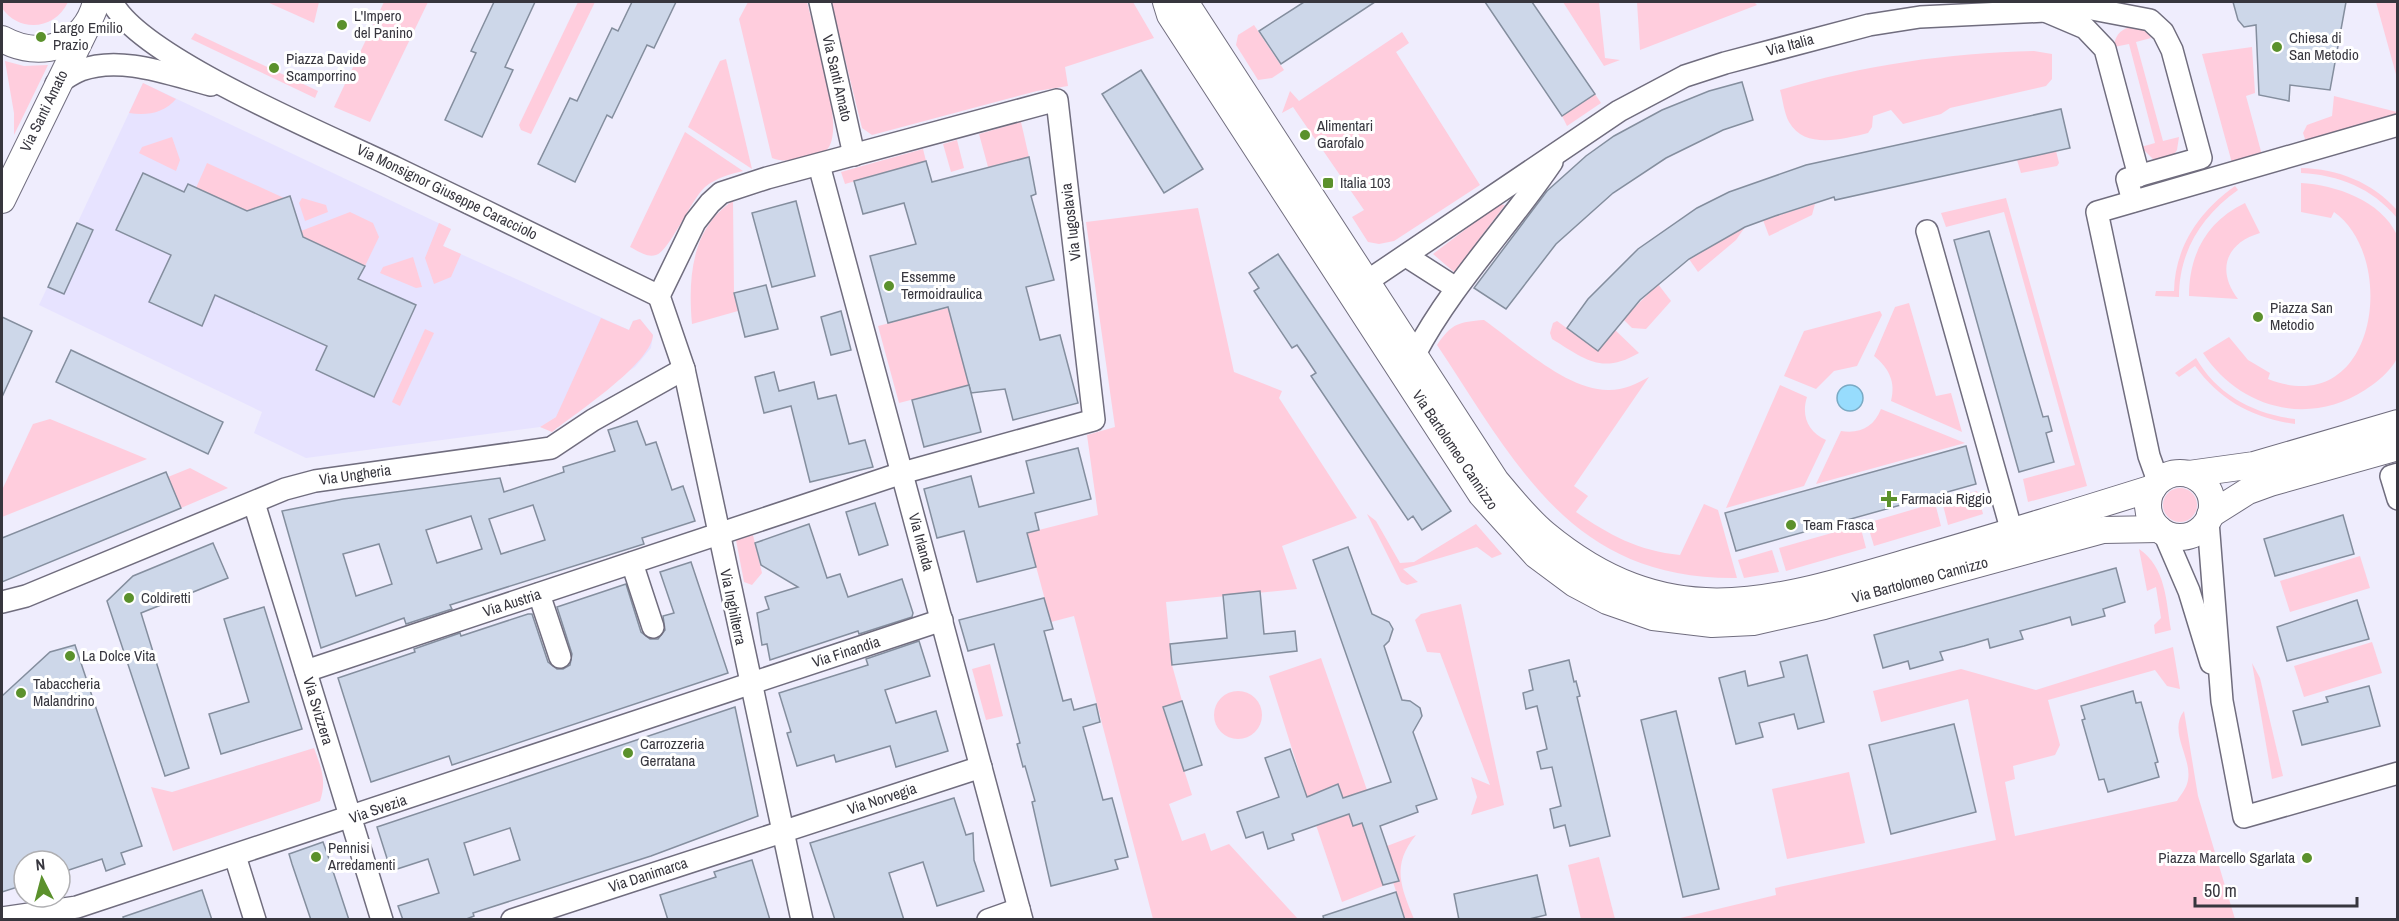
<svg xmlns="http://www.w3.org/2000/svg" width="2399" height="921" font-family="'Archivo Narrow',sans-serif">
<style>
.built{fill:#e7e3ff}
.green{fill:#ffcddd}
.water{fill:#97dcfd;stroke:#7aaac4;stroke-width:1.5}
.building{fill:#cdd7e9;stroke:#848e9e;stroke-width:1.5;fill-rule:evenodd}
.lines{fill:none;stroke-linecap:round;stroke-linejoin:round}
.minor-casing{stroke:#706d7e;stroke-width:24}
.tertiary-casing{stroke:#706d7e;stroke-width:28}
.minor{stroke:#fff;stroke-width:21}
.tertiary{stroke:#fff;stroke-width:26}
.poi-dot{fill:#5b912c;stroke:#fff;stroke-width:2}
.labels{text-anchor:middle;stroke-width:6;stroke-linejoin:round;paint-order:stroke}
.poi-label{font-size:15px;fill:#37363e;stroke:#fff;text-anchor:start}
.street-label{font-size:15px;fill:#37363e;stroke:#fff}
</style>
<rect width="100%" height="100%" fill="#efedfd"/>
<!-- built -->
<path class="built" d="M143 83 451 229 443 246 629 330 633 321 640 319 653 335 651 348 635 367 540 427 306 458 254 433 262 412 39 305Z"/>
<!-- green -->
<g class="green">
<path d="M2 2H68C55 30 19 33 2 8Z"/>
<path d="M267 2H319L314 23Z"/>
<path d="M384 2H428L370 122 334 107Z"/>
<path d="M578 2H595L531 134 521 130 519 125Z"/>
<path d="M748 2H807C814 32 844 122 829 147 825 153 815 154 808 156 795 160 785 163 772 158L739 19Z"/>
<path d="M831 2H1133L1154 38 1065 67 1068 86 1037 91 872 135 862 128Z"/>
<path d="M1563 2H1599L1605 58 1620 60 1604 66Z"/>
<path d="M1637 2H1754L1757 5 1640 50Z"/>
<path d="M2376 2H2397V78Z"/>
<path d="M1254 25 1284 70 1272 78 1258 80 1236 45 1238 35Z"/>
<path d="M2137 26 2146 30 2151 38 2136 42 2163 141 2179 137 2177 150 2172 157 2154 160 2141 147 2155 143 2129 44 2114 47C2115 33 2123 27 2137 26Z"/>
<path d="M1402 32 1409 43 1396 52 1480 185 1394 241 1379 244 1368 242 1352 217 1364 210 1293 107 1282 113 1290 91 1299 101Z"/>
<path d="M195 33 318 91 315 98 191 39Z"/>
<path d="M2252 47 2255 93 2246 96 2262 155 2232 163 2202 54Z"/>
<path d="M2034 51 2052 54V79L2046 86 1950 108 1941 114 1903 124 1891 110 1873 116 1872 127 1868 133C1843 139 1805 150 1789 122 1784 113 1783 100 1780 90 1864 65 1947 53 2034 51Z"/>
<path d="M726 59 752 169 688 127 720 61Z"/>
<path d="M5 61 24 66 48 65 14 135V113Z"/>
<path d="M143 83 176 99C164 113 147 116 129 113Z"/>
<path d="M1595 94 1601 103 1567 126 1562 116Z"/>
<path d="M2334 96 2397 112V118L2306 142 2303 133 2307 125 2332 116Z"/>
<path d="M1021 122 1029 157 988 167 979 134Z"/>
<path d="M685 132 743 171C730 174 716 178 705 187 690 201 669 252 656 255 647 258 638 251 630 247Z"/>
<path d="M172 137 180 160 176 171 139 153 142 147Z"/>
<path d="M957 140 964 168 951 172 943 144Z"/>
<path d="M923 149 926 161 845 184 841 172Z"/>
<path d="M2056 151 2059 163 2057 166 2021 173 2017 160Z"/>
<path d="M207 163 284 198 247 211 196 188Z"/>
<path d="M2301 168C2338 169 2372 182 2397 210V218C2372 188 2339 175 2301 173Z"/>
<path d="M2301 183C2335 185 2381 200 2397 235 2399 245 2398 289 2398 303 2398 317 2399 347 2397 358 2392 370 2376 383 2365 390 2308 427 2239 408 2203 353L2229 337 2248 360 2270 373 2268 379C2377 422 2399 258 2334 212L2331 218 2301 212Z"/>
<path d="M2235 186 2238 190C2201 216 2179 252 2179 297L2155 296 2156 291H2174C2175 246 2200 211 2235 186Z"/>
<path d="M302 198 326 205 328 212 305 221 299 203Z"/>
<path d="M2006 198 2087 486 2028 502 2023 479 2075 465 2004 212 1946 227 1941 213Z"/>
<path d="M733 201 734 293 738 311 692 324C688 279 691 228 733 201Z"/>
<path d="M2245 203 2260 233C2226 243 2216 270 2238 299L2189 296C2189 254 2207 221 2245 203Z"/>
<path d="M1499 204 1505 205 1454 272 1433 254Z"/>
<path d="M1815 204 1812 215 1769 236 1763 220Z"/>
<path d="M1198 208 1234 372 1282 391 1279 398 1357 518 1282 546 1297 589 1166 602 1172 665 1182 701 1164 707 1192 795 1169 804 1182 841 1205 833 1211 851 1229 844 1298 919H1153L1074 616 1051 622 1027 533 1098 515 1087 435 1115 427 1086 222Z"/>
<path d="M350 212 373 223 379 237 365 266 304 238 301 231Z"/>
<path d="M439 223 451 229 443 246 461 254 451 277 434 284 425 258Z"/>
<path d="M1745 227 1736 240 1698 272 1689 259Z"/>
<path d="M413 257 422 287 416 288 380 273 383 267Z"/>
<path d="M1658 284 1671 301 1646 329 1632 328 1623 319Z"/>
<path d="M1909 303 1936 396 1951 393 1962 432 1891 401C1896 382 1889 368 1874 356L1895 307Z"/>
<path d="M948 308 969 385 899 403 878 326Z"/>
<path d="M1880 311 1882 315 1857 366 1834 371 1816 389 1784 376 1804 331Z"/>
<path d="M601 318 629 330 633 321 640 319 653 335C651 364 576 413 552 432L540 427 556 417Z"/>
<path d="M1484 320C1517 343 1567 391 1609 390 1624 390 1636 384 1649 377L1574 486 1588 496 1576 512C1609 535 1639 551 1680 555L1704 504 1718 510 1737 578C1571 580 1517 465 1437 345 1452 323 1459 322 1484 320Z"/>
<path d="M1557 321 1598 351 1614 329 1639 353C1601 375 1585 359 1552 339L1550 333 1553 323Z"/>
<path d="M425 329 434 333 400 406 392 402Z"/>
<path d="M2196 358C2217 395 2254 414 2295 419V424C2252 418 2220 400 2195 366L2179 377 2175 373Z"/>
<path d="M1780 385 1807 397C1801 416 1808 432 1826 440L1804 486 1726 508Z"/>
<path d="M1881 409 1965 443 1816 484 1841 431C1860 434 1874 427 1881 409Z"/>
<path d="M50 419 147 459 2 517V490L33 424Z"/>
<path d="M190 468 228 488 181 508 168 477Z"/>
<circle cx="2180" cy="505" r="17"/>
<path d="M1977 491 1983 514 1948 525 1942 501Z"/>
<path d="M1935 503 1941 526 1874 546 1867 523Z"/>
<path d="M1367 514 1376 521 1400 563 1414 562 1476 524 1502 554 1492 558 1477 547 1403 569 1418 582 1407 585 1401 582Z"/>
<path d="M1860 525 1866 548 1786 571 1779 548Z"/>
<path d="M753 535 762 573 752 585 744 582 736 540Z"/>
<path d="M2139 549C2166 567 2166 601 2171 630L2155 634 2154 625 2161 618 2156 587 2147 591Z"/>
<path d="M1772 550 1779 572 1744 578 1738 560Z"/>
<path d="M2360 556 2370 588 2290 612 2280 581Z"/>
<path d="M1461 604 1504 805 1471 815 1477 797 1471 777 1490 785 1440 653 1427 652 1415 620 1421 614Z"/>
<path d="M2372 642 2382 673 2304 697 2294 666Z"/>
<path d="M2173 647 2180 689 2167 686 2155 670 2048 700 2060 745 2055 755 2013 766 2015 779 2005 782 2015 836 2177 801C2180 796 2185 790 2187 784 2195 760 2167 733 2184 711L2198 796 2235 919H1676L1776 895 1775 888 1996 840 1968 699 1881 722 1873 691 1961 669 2036 690Z"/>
<path d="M1321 658 1367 790 1343 798 1338 784 1311 809 1269 676Z"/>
<path d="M2252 663 2260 678 2283 776 2272 779Z"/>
<path d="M990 664 1003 716 986 720 972 669Z"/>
<circle cx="1238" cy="715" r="24"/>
<path d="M314 748C321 767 327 781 320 801L173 851 151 787 172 792Z"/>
<path d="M1849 772 1865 843 1787 859 1772 789Z"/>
<path d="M1349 814 1353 826 1362 823 1383 886 1342 902 1316 825Z"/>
<path d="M1416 835C1391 865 1401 887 1414 919H1405L1393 882 1387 846Z"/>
<path d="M1599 857 1615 919H1581L1568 865Z"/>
</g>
<!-- water -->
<circle class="water" cx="1850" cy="398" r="13"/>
<!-- building -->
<g class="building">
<path d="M494 2H535L505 67 513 70 482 137 445 120 476 53 471 51Z"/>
<path d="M632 2H676L654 48 647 45 612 118 607 115 575 182 538 164 570 98 577 101 612 28 618 31Z"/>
<path d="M1304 2H1375L1281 64 1259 31Z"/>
<path d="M1485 2H1532L1595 94 1562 116Z"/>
<path d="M2233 2H2346L2330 90 2290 85 2289 101 2259 95 2256 25 2244 27 2238 20Z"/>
<path d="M1141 70 1203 169 1164 193 1102 94Z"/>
<path d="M1742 82 1753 120 1723 130 1666 158 1613 193 1556 244 1506 309 1474 288 1547 191 1586 156 1614 136 1662 110 1709 91Z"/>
<path d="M2061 109 2070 148 1835 200 1834 197 1775 216 1745 227 1689 259 1640 300 1598 351 1567 328 1588 299 1638 249 1697 208 1729 192 1806 165Z"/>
<path d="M1029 157 1036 194 1031 196 1054 280 1026 287 1040 340 1060 335 1078 403 1013 420 1005 389 971 393 948 307 888 323 870 256 916 244 904 203 863 214 854 181 926 161 932 182Z"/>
<path d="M143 173 184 192 188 184 247 211 290 196 303 237 365 266 358 279 416 305 374 397 316 370 327 346 215 295 202 326 149 302 171 255 116 230Z"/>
<path d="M796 201 815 276 772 287 752 213Z"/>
<path d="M77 223 93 230 64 294 48 287Z"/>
<path d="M1989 231 2043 417 2048 416 2052 431 2046 433 2054 462 2019 472 1954 240Z"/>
<path d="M1278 254 1451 511 1422 530 1413 516 1408 520 1311 376 1316 373 1306 358 1297 345 1292 348 1254 291 1259 288 1249 273Z"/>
<path d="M766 285 778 329 745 337 734 293Z"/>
<path d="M841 311 851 350 831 355 821 317Z"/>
<path d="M2 317 32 331 2 397Z"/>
<path d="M71 350 223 422 208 454 56 382Z"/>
<path d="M774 372 779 391 814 382 818 399 836 395 849 444 865 440 873 467 810 482 791 406 764 413 755 377Z"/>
<path d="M969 385 981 432 924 447 912 400Z"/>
<path d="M637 421 646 445 656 442 672 490 683 486 695 521 642 538 644 544 450 605 452 609 406 624 404 618 321 648 282 511 343 499 500 478 504 492 564 472 563 467 615 451 608 430ZM533 505 545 540 501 554 489 519ZM471 516 482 549 437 563 426 530ZM379 544 392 584 356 596 343 554Z"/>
<path d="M1966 446 1976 484 1736 551 1725 513Z"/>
<path d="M1078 448 1091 499 1035 513 1039 530 1027 533 1036 567 977 582 964 531 937 538 924 489 971 476 979 507 1034 493 1026 461Z"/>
<path d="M166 472 181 508 2 582V538Z"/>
<path d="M875 503 888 545 859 555 846 512Z"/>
<path d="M2343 515 2354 554 2275 576 2264 539Z"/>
<path d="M809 524 827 578 840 574 848 597 902 579 913 613 912 617 859 634 858 631 770 660 767 644 762 645 757 613 769 609 765 597 798 587 761 565 755 543Z"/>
<path d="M213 543 228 578 141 613 189 768 165 776 107 601 133 576Z"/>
<path d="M1348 547 1372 614 1389 622 1393 629 1389 641 1384 646 1402 700 1410 701 1420 708 1422 716 1413 732 1437 799 1416 806 1418 812 1380 826 1399 881 1383 885 1362 823 1353 826 1349 814 1292 834 1294 840 1268 849 1263 832 1246 838 1237 812 1279 797 1265 758 1290 749 1307 797 1338 784 1343 798 1391 782 1313 560Z"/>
<path d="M691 562 728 673 452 765 449 756 371 782 338 678 415 652 414 649 460 633 461 636 528 614H532L548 662 557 669H563L570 665 572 654 557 607 626 584 641 632 650 639H658L665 630 663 616 674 613 660 572Z"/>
<path d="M2116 568 2125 602 2103 609 2105 616 2072 625 2070 617 2046 624 2020 631 2023 639 1990 648 1988 639 1964 646 1940 652 1943 660 1910 669 1908 661 1883 668 1874 635Z"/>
<path d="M1260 591 1264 634 1295 631 1297 651 1172 665 1170 644 1227 638 1223 595Z"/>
<path d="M1044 598 1053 629 1044 631 1063 701 1071 699 1074 710 1096 704 1100 722 1083 727 1103 800 1112 798 1128 857 1115 860 1118 869 1051 886 1032 802 1035 801 1025 766 1023 767 1017 744 1020 743 994 644 968 651 959 620Z"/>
<path d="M2357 600 2369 639 2287 661 2277 627Z"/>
<path d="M264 607 302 729 221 754 209 714 249 702 224 619Z"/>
<path d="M919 641 930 676 885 690 896 723 936 711 948 751 896 767 890 746 836 762 834 755 797 766 787 733 791 732 779 693 868 665 866 659Z"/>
<path d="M75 645 142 846 121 853 125 864 106 871 102 859 60 873V861H24V885L2 892V696L50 652Z"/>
<path d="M1807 655 1824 722 1798 729 1794 714 1759 723 1763 737 1736 744 1719 678 1745 671 1748 686 1784 677 1780 662Z"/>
<path d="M1569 660 1574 682 1576 681 1580 696 1577 697 1610 836 1570 846 1565 825 1554 828 1550 809 1561 806 1552 767 1541 769 1537 752 1547 749 1537 706 1526 709 1523 693 1533 690 1529 670Z"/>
<path d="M2369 686 2380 726 2302 745 2293 711 2328 702 2326 697Z"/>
<path d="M2133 691 2136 703 2141 702 2158 762 2155 763 2159 777 2108 792 2104 779 2099 780 2082 720 2085 719 2081 706Z"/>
<path d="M1182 701 1202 765 1184 771 1163 707Z"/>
<path d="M735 707 758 816 651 856 473 913 474 916 464 920H403L398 906 439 893 428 859 391 871 377 827ZM510 828 520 860 474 875 464 843Z"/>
<path d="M1676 711 1719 889 1683 897 1641 720Z"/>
<path d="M1954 724 1976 812 1891 834 1869 745Z"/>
<path d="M954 798 966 835 973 833 974 860 984 891 937 906 923 862 889 873 904 920H835L810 843Z"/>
<path d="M323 842 327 853 349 920H311L292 864 289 854Z"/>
<path d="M752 860 770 920H668L660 895 716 877 714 872Z"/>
<path d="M1537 875 1546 915 1525 920H1459L1454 894Z"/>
<path d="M202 890 212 920H124L123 917Z"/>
<path d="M1396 892 1405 920H1324L1323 916Z"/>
</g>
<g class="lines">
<defs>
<g id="minor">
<path d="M112 2C141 59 333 137 396 168 484 210 571 253 659 296"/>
<path d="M820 2 854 155"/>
<path d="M2045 11 2085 28 2105 49 2139 176"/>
<path d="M56 84C64 80 72 73 81 70 121 55 171 75 211 85"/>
<path d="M819 165 1022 920"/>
<path d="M1927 231 2012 532"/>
<path d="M1406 256 1456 288"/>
<path d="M1366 282 1619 111 1685 76 1725 63 1869 25 1920 17 2045 11 2076 6 2150 20 2163 32 2172 50 2201 158 2127 179 2133 201"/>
<path d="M659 296 684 369 802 920"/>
<path d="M1415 354C1452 284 1508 227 1552 162"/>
<path d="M2398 474 2391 476 2398 499"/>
<path d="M2158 481 2149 456 2097 212 2398 125"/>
<path d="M254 503 382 920"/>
<path d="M2208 521 2222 701 2244 817 2398 773"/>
<path d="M2164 533 2189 591 2211 663"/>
<path d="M632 563 653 627"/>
<path d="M539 594 560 657"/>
<path d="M2 602 26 596 285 489 315 481 551 448 593 420 684 369"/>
<path d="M306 671 902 473 1094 420 1057 100 767 178 721 193 710 203 695 222 659 296"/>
<path d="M235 856 255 920"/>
<path d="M2 918 77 907 942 620"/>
<path d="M512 920 981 767"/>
<path d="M988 920 1019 909"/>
</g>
<g id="tertiary">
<path d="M1166 2 1170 15 1481 494 1536 555 1575 584 1607 601 1653 617 1712 624 1753 622 1824 606 2103 530 2159 529"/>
<path d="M1185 2 1496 481C1511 499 1527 519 1545 534 1667 635 1768 603 1905 563 1988 539 2070 514 2153 488"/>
<path d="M2 39C40 60 85 47 96 2"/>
<path d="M2 200 89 22"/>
<circle cx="2180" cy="505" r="32"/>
<path d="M2189 474 2254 465 2398 423"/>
<path d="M2210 515 2248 491 2270 483 2398 447"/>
</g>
</defs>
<!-- minor casing -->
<use href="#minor" class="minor-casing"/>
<!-- tertiary casing -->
<use href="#tertiary" class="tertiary-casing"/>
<!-- minor -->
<use href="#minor" class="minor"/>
<!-- tertiary -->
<use href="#tertiary" class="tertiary"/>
</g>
<!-- markers -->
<g class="poi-dot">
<circle cx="342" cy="25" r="6"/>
<circle cx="41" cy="37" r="6"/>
<circle cx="2277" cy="47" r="6"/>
<circle cx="274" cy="68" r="6"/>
<circle cx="1305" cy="135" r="6"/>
<rect x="1322" y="177" width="12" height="12" rx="3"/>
<circle cx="889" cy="286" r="6"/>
<circle cx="2258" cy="317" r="6"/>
<path d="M1886 490h6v6h6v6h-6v6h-6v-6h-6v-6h6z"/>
<circle cx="1791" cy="525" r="6"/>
<circle cx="129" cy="598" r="6"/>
<circle cx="70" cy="656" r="6"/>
<circle cx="21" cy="693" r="6"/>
<circle cx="628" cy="753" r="6"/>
<circle cx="316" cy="857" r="6"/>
<circle cx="2307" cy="858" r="6"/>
</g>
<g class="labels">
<!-- poi labels -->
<g class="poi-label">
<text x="354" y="21">L'Impero<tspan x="354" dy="17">del Panino</tspan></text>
<text x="53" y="33">Largo Emilio<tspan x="53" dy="17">Prazio</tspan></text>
<text x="2289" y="43">Chiesa di<tspan x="2289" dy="17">San Metodio</tspan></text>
<text x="286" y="64">Piazza Davide<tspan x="286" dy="17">Scamporrino</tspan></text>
<text x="1317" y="131">Alimentari<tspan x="1317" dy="17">Garofalo</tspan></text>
<text x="1340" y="188">Italia 103</text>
<text x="901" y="282">Essemme<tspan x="901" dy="17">Termoidraulica</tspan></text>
<text x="2270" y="313">Piazza San<tspan x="2270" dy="17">Metodio</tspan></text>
<text x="1901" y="504">Farmacia Riggio</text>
<text x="1803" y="530">Team Frasca</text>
<text x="141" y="603">Coldiretti</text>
<text x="82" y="661">La Dolce Vita</text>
<text x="33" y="689">Tabaccheria<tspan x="33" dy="17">Malandrino</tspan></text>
<text x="640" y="749">Carrozzeria<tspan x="640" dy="17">Gerratana</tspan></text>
<text x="328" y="853">Pennisi<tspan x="328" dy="17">Arredamenti</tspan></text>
<text x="2295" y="863" text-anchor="end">Piazza Marcello Sgarlata</text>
</g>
<!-- street labels -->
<g class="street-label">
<text transform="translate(1790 45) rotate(-15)" y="5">Via Italia</text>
<text transform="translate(837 78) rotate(77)" y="5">Via Santi Amato</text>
<text transform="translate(44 111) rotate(-64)" y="5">Via Santi Amato</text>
<text transform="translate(447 192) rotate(26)" y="5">Via Monsignor Giuseppe Caracciolo</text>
<text transform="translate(1071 222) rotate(-97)" y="5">Via Iugoslavia</text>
<text transform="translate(1455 450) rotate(56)" y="5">Via Bartolomeo Cannizzo</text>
<text transform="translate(355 475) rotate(-8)" y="5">Via Ungheria</text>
<text transform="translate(921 542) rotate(75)" y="5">Via Irlanda</text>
<text transform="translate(1920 580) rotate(-15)" y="5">Via Bartolomeo Cannizzo</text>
<text transform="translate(512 603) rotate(-18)" y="5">Via Austria</text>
<text transform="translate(733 607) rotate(78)" y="5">Via Inghilterra</text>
<text transform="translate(846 652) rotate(-18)" y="5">Via Finandia</text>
<text transform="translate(318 711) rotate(73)" y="5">Via Svizzera</text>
<text transform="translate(882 799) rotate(-18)" y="5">Via Norvegia</text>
<text transform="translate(378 809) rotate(-19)" y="5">Via Svezia</text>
<text transform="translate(648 875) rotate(-18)" y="5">Via Danimarca</text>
</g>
</g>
<!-- border -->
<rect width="2399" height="921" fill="none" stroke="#37363e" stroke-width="6"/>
<!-- north arrow -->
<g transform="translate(42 879) rotate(354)"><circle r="28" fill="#ffffff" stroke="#afafb2" stroke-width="1.5"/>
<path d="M0-4.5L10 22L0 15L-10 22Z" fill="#5b912c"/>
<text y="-9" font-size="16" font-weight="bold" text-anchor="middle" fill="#37363e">N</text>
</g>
<!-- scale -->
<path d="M2195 897v9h162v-9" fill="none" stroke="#37363e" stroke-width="3"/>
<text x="2204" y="897" font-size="18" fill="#37363e" stroke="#ffffff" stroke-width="4.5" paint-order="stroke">50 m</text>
</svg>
